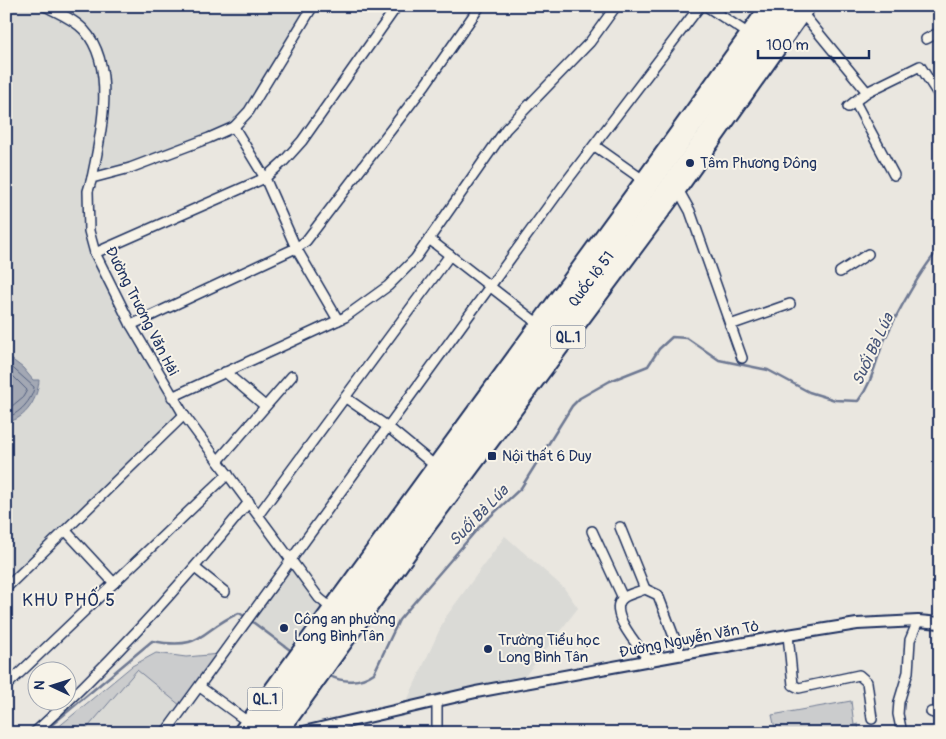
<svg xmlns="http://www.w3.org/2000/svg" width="946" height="739" font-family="Pangolin,sans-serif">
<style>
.built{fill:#dadad6}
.green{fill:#cbcccd;stroke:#737e96}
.water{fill:#a3a8b4;stroke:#6d7892}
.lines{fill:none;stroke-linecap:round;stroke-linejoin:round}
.shore{stroke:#515f80;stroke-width:1}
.stream{stroke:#6d7892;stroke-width:2.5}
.minor-casing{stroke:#1b2f5e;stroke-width:12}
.tertiary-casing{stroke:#1b2f5e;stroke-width:14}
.primary-casing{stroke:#1b2f5e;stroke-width:18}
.trunk-casing{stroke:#1b2f5e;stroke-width:18}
.minor{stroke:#f7f3e8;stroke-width:9}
.tertiary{stroke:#f7f3e8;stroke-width:10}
.primary{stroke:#f7f3e8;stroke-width:14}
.trunk{stroke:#f7f3e8;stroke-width:14}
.poi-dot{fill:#1b2f5e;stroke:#f7f3e8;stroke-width:2}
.labels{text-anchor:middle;stroke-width:4;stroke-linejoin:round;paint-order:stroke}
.shield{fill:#f7f3e8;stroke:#5d6a87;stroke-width:1}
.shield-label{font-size:14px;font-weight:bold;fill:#1b2f5e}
.poi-label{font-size:15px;fill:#1b2f5e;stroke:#f7f3e8;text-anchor:start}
.street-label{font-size:15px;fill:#1b2f5e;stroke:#f7f3e8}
.water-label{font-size:16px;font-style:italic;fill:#445378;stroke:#f7f3e8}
.quarter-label{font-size:18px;letter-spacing:1px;fill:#1b2f5e;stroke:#f7f3e8}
</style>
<rect width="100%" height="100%" fill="#eae7e0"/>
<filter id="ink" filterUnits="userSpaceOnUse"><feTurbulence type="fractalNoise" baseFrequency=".02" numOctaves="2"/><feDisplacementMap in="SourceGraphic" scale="10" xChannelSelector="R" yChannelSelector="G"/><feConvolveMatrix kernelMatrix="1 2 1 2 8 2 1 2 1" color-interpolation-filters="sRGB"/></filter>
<g filter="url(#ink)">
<!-- built -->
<g class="built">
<path d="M6 6 41 7 81 30 94 51 102 95 99 127 85 192 86 232 180 415 6 584Z"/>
<path d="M50 6H310L246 110 232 125 130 165 95 174 106 109 93 36Z"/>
<path d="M505 536 564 588 578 608 522 680 405 705 445 618Z"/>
<path d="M292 563 326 607 293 653 251 621Z"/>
<path d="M156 653 186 657 220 654 162 733H51Z"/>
</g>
<!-- green -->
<g class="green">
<path d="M156 653 186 657 220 654 181 706 137 670 83 733H51L132 666Z"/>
<path d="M851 701 854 725 858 724 859 733H776L772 715Z"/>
</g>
<!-- water -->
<path class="water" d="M6 355 23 368 33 380H39C38 398 26 420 6 422Z"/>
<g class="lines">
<!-- shore -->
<g class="shore">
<path d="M6 362 34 387C33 399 18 416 6 417"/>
<path d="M6 369 27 390 23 397 6 411"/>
</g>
<!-- stream -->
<g class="stream">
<path d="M250 620 294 653"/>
<path d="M328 675C343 683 360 683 374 673L399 620 480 526 521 488 572 406 580 398 610 381 648 366 659 349 672 337 687 338 719 360 768 370 809 392 835 400 858 401C873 382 875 362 884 341 896 315 921 269 940 248"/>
<path d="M42 733 152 641C205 651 199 630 239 613L246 617"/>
</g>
<defs>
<g id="minor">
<path d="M45 6C58 13 74 19 84 30 117 66 101 135 92 178"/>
<path d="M313 6 249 111 234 127 209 138 130 168 92 178 88 191 89 231 95 253 131 325 184 415 319 598 331 608"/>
<path d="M706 6 749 34"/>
<path d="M803 14 867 92"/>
<path d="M926 39 940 32"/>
<path d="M855 102 894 175"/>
<path d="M848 107 867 92 920 66 940 97"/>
<path d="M234 127 265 178 296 248 338 320"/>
<path d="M595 146 646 182"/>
<path d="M676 186 690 211 742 358"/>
<path d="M429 239 541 326"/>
<path d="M95 253 265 178 284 161 302 141 397 6"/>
<path d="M840 272 868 254"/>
<path d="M131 325 296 248 306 241 425 85 480 6"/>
<path d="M730 325 790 304"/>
<path d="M225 372 265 406"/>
<path d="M172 397 345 317 388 286 415 259 506 129 590 42 616 6"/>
<path d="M346 398 388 427 439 469"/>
<path d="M218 461 292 376"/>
<path d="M259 514 450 255"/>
<path d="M620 527 645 589"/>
<path d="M66 531 114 583"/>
<path d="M592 531 623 598"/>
<path d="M195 568 225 592"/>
<path d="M6 588 184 415"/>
<path d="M788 635 793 685 799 688 859 675 867 682 872 719"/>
<path d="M650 662C641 649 606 612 623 598 628 594 639 592 645 589L658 595 681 655"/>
<path d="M6 686 228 474"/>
<path d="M200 687 248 722"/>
<path d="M437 702V733"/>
<path d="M931 712 940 715"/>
<path d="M34 733C113 662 182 584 249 502"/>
<path d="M165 733 566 182 700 6"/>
<path d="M902 733 898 714 899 702 908 672 910 640 918 621"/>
</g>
<path id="tertiary" d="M299 733 476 692 788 635 857 624 918 621 940 623"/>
<g id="primary">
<path d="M240 733 643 180 768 6"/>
<path d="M280 733 429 525 679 189 808 6"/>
</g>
<g id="trunk">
<path d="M253 733 757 40 779 6"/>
<path d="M267 733 704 136 795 6"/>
</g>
</defs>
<!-- minor casing -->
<use href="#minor" class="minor-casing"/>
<!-- tertiary casing -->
<use href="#tertiary" class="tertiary-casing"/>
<!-- primary casing -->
<use href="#primary" class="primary-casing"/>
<!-- trunk casing -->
<use href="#trunk" class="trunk-casing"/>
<!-- minor -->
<use href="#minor" class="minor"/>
<!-- tertiary -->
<use href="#tertiary" class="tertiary"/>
<!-- primary -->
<use href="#primary" class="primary"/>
<!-- trunk -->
<use href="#trunk" class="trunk"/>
</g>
</g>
<!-- markers -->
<g class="poi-dot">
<circle cx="690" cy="163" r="5"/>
<rect x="487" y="451" width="10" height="10" rx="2.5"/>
<circle cx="284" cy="628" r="5"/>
<circle cx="488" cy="649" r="5"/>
</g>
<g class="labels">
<!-- shield labels -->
<g class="shield">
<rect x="550.5" y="325.5" width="35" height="23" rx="4"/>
<rect x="247.5" y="687.5" width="35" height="23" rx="4"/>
</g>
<g class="shield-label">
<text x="568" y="342">QL.1</text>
<text x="265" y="704">QL.1</text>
</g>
<!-- poi labels -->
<g class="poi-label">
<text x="700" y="168">Tâm Phương Đông</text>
<text x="502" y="461">Nội thất 6 Duy</text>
<text x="294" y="624">Công an phường<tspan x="294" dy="17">Long Bình Tân</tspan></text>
<text x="498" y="645">Trường Tiểu học<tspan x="498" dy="17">Long Bình Tân</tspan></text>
</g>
<!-- street labels -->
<g class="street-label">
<text transform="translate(591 279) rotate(-53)" y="5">Quốc lộ 51</text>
<text transform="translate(142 311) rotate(63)" y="5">Đường Trương Văn Hải</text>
<text transform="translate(689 639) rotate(-11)" y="5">Đường Nguyễn Văn Tỏ</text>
</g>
<!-- water labels -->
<g class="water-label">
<text transform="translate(872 349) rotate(-65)" y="6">Suối Bà Lúa</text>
<text transform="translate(478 515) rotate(-46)" y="6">Suối Bà Lúa</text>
</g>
<!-- quarter labels -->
<g class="quarter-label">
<text x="69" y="606">KHU PHỐ 5</text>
</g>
</g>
<!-- margin -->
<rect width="946" height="739" fill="none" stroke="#f7f3e8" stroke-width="25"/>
<rect x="12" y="12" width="921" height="714" fill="none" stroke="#1b2f5e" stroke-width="2" filter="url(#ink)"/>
<!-- north arrow -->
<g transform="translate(52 686) rotate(274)"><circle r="24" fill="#f7f3e8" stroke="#9fa5b1"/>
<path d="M0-4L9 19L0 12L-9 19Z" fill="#1b2f5e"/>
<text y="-8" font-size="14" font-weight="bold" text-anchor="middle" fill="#1b2f5e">N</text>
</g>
<!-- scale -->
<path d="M758 50v8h111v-8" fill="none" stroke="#1b2f5e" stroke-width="2.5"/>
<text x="766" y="50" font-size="15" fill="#1b2f5e" stroke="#f7f3e8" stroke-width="4" paint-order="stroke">100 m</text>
</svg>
